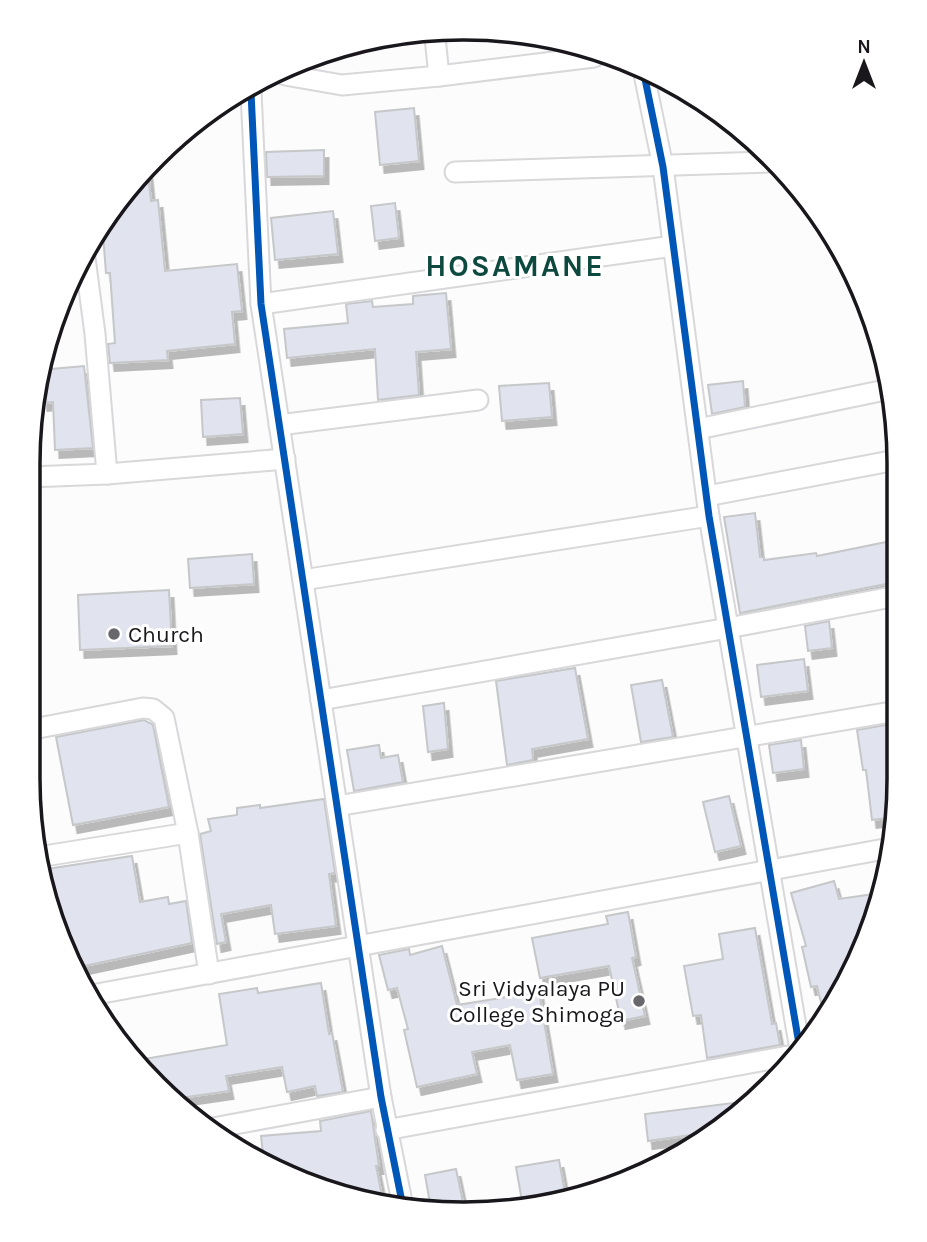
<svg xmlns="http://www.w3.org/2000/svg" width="927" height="1242" font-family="Karla,sans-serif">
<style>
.building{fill:#e1e3ef;stroke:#c6c7c9;stroke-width:2;filter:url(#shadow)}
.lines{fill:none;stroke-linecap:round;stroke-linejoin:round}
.minor-casing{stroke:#d8d7da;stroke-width:23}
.minor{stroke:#fff;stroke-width:19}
.cycleway-casing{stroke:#fff;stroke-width:11}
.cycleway{stroke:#0057b8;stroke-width:7}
.poi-dot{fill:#68676b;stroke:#fff;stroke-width:2.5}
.labels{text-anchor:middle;stroke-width:6;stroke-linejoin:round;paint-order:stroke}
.poi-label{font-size:23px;fill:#19171c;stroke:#fff;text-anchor:start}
.district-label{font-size:30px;font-weight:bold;letter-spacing:2px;fill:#0e4940;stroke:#fff}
.rim{fill:none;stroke:#19171c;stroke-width:3.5}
</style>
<defs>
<filter id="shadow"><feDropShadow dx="4.5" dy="8" stdDeviation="0" flood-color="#0004"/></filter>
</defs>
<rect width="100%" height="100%" fill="#fcfcfd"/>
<!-- building -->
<g class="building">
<path d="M414 108 419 161 380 165 375 112Z"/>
<path d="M324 150V176L267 177 266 152Z"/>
<path d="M148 172 151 201 158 200 165 271 237 264 242 311 232 312 235 344 167 351 168 360 110 363 108 344 115 343 110 273H106L102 221Z"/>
<path d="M395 203 399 238 375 241 371 206Z"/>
<path d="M333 211 338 254 275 260 271 218Z"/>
<path d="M446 293 451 349 416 352 419 395 378 400 375 349 287 358 284 329 348 323 346 304 372 301 373 307 413 304V296Z"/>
<path d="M84 366 93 448 55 450 53 402 43 403 40 370Z"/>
<path d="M743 381 745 407 712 414 708 385Z"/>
<path d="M549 383 552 417 502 421 499 386Z"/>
<path d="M240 398 243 434 203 437 201 400Z"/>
<path d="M755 513 760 557H764V560L816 553 817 556 896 540V582L740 613 724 517Z"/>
<path d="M252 554 254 584 190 588 188 559Z"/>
<path d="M169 590 172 646 80 650 78 595Z"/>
<path d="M829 621 832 648 808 651 805 626Z"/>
<path d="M804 659 808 691 761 697 757 665Z"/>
<path d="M575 668 588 739 532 749 533 760 507 765 496 681Z"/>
<path d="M662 680 673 737 641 742 631 685Z"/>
<path d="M444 703 448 749 428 752 423 706Z"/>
<path d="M144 720 153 725 169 807 73 825 56 737Z"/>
<path d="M897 723 896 817 872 820 866 770H863L857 730Z"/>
<path d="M801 740 804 769 773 773 769 745Z"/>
<path d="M379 745 381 758 398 755 403 782 354 791 347 750Z"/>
<path d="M729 796 741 846 715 852 703 802Z"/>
<path d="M324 799 335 873 329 874 336 926 275 934 271 905 221 914 226 942 217 944 200 834 211 831 208 819 237 815V808L260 805V808Z"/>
<path d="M132 856 140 902 168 897 169 904 186 901 192 943 75 968 43 892 40 870Z"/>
<path d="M834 881 839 899 881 893 876 918 841 996 824 1015 817 986 811 987 802 947 806 946 791 893Z"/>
<path d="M628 912 636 957 632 958 645 1016 621 1021 609 966 540 978 532 938 608 924 606 916Z"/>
<path d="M755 928 772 1024 776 1023 780 1045 707 1058 701 1015 693 1016 684 966 723 959 719 934Z"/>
<path d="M442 946 457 1005 539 992 553 1074 517 1080 510 1045 472 1052 477 1074 417 1087 404 1030 408 1029 397 988 388 990 379 955 409 949 410 955Z"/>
<path d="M321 983 329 1034 332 1033 343 1092 317 1096 315 1086 287 1092 282 1067 226 1076 229 1091 187 1097 190 1111 156 1087 148 1077 144 1059 227 1045 219 994 257 988 258 993Z"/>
<path d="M749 1101 728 1124 713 1132 648 1141 645 1114Z"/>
<path d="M371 1111 379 1166H376L384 1206 271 1169 264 1164 261 1136 321 1131 320 1121Z"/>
<path d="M559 1160 566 1198 523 1207 516 1167Z"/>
<path d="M456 1169 464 1207 450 1210 431 1209 425 1175Z"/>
</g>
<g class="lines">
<defs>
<g id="minor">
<path d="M435 37 439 76"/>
<path d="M644 74 663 167 709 516 799 1044"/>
<path d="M285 75 342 85 439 76 594 57"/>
<path d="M251 92 261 304 381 1097 403 1207"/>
<path d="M455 172 768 162"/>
<path d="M85 258 95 334 107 474"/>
<path d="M261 304 673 246"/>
<path d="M279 425 478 400"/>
<path d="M698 429 890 389"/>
<path d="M29 477 107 474 285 459"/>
<path d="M707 496 896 460"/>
<path d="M303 580 709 516"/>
<path d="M321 700 728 628 897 596"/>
<path d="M28 730 143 708 153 709 164 718 188 833 209 974"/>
<path d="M337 806 897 711"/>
<path d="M38 857 188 833"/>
<path d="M86 996 890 848"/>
<path d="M213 1128 381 1097"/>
<path d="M386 1130 788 1056"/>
</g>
</defs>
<!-- minor casing -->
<use href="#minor" class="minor-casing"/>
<!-- minor -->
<use href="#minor" class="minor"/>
<defs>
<g id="cycleway">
<path d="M644 74 663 167 709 516 799 1044"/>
<path d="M251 92 261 304 381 1097 403 1207"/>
</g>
</defs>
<!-- cycleway casing -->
<use href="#cycleway" class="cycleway-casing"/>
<!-- cycleway -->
<use href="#cycleway" class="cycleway"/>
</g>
<!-- markers -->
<g class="poi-dot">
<circle cx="114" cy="634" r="7"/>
<circle cx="639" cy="1001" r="7"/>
</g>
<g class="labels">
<!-- poi labels -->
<g class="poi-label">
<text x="128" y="642">Church</text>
<text x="625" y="996" text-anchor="end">Sri Vidyalaya PU<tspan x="625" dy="26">College Shimoga</tspan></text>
</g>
<!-- district labels -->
<g class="district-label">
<text x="515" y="276">HOSAMANE</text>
</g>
</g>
<!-- crop -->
<path d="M0 0H927V1242H0ZM463 40H464A423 423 0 0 1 887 463V779A423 423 0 0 1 464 1202H463A423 423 0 0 1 40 779V463A423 423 0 0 1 463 40Z" fill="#fff" fill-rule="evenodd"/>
<path class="rim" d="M463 40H464A423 423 0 0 1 887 463V779A423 423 0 0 1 464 1202H463A423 423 0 0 1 40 779V463A423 423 0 0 1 463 40Z"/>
<!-- north arrow -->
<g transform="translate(864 63)" stroke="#ffffff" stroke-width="5" paint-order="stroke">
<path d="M0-5L12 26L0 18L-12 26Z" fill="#19171c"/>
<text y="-10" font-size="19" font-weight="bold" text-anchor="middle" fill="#19171c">N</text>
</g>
</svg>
